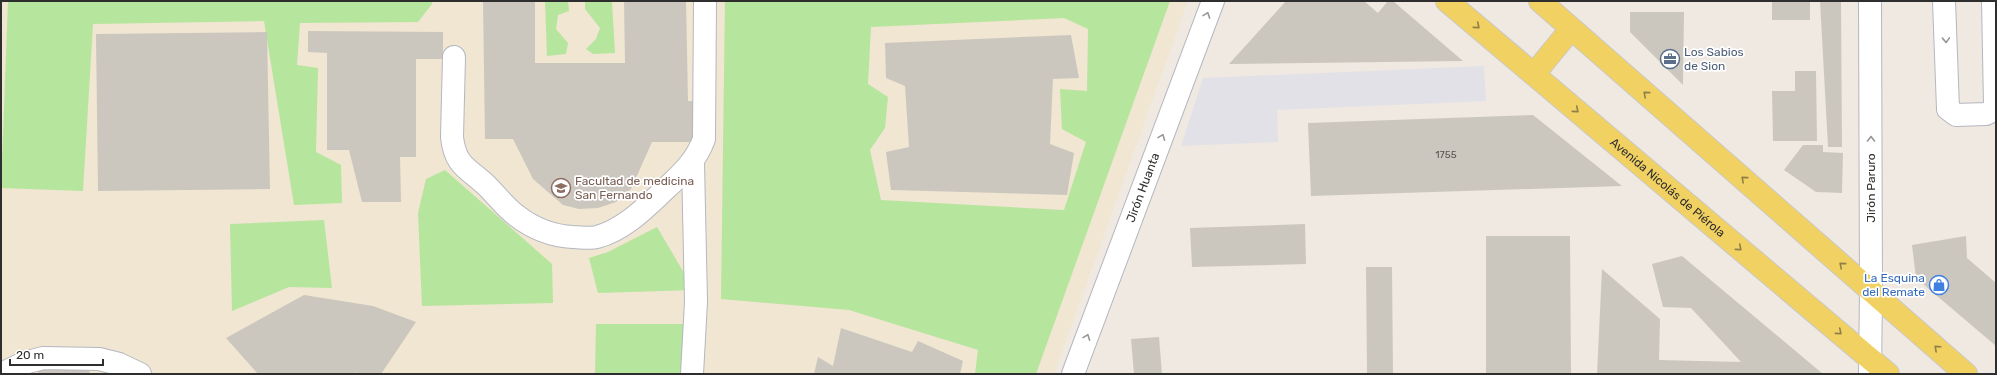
<svg xmlns="http://www.w3.org/2000/svg" width="1997" height="375" font-family="Rubik,sans-serif">
<style>
.industrial{fill:#e3e1e8}
.education{fill:#f0e6d1}
.green{fill:#b6e59e;fill-rule:evenodd}
.building{fill:#cbc7bf}
.lines{fill:none;stroke-linecap:round;stroke-linejoin:round}
.minor-casing{stroke:#b4b7c1;stroke-width:24}
.major-casing{stroke:#c9c9c9;stroke-width:24}
.minor{stroke:#fff;stroke-width:22}
.major{stroke:#f2d163;stroke-width:22}
.oneway{stroke:#969696}
.oneway2{stroke:#908048}
.labels{text-anchor:middle;stroke-width:3.5;stroke-linejoin:round;paint-order:stroke}
.number-label{font-size:10px;fill:#555452}
.service-label{font-size:12px;fill:#4e5e75;stroke:#fff;text-anchor:start}
.education-label{font-size:12px;fill:#785e54;stroke:#fff;text-anchor:start}
.street-label{font-size:12px;fill:#2e2e2e;stroke:#fff}
.shop-label{font-size:12px;fill:#366cbe;stroke:#fff;text-anchor:end}
</style>
<rect width="100%" height="100%" fill="#efe9e1"/>
<!-- industrial -->
<path class="industrial" d="M1484 66 1486 101 1277 110 1278 142 1181 146 1203 78Z"/>
<!-- education -->
<path class="education" d="M1 1H1188L1054 374H1Z"/>
<!-- green -->
<g class="green">
<path d="M8 1H432V4L418 22 300 23 297 65 318 68 316 152 341 165 342 203 294 205 264 21 93 24 83 191 1 188Z"/>
<path d="M545 1H568L569 11 558 15 556 29 568 43 566 54 547 56Z"/>
<path d="M585 1 612 2 615 53 593 54 586 49 596 39 600 28 585 9Z"/>
<path d="M725 1H1170L1036 374H975L978 350 849 310 721 299ZM1064 18 1088 29 1087 91 1060 89 1062 129 1086 142 1064 210 881 200 870 150 885 128 888 97 868 84 871 27Z"/>
<path d="M445 170 552 264 553 303 422 306 418 213 426 179Z"/>
<path d="M324 220 332 288 289 287 232 311 230 224Z"/>
<path d="M657 227 694 290 598 293 589 258 608 252Z"/>
<path d="M596 324H684L681 374H595Z"/>
</g>
<!-- building -->
<g class="building">
<path d="M483 1H535V63H625L624 1H686L688 101H698L699 142H652L631 189 616 202 598 208 579 209 563 205 533 179 513 139H485Z"/>
<path d="M1286 1H1364L1378 13 1388 1H1393L1463 61 1229 64Z"/>
<rect x="1772" y="1" width="38" height="19"/>
<path d="M1820 1H1841L1842 147H1828Z"/>
<path d="M1630 12H1684L1683 85 1630 32Z"/>
<path d="M308 31 443 32V59H416V157H400L401 202H362L349 150H327V53L308 52Z"/>
<path d="M267 32 270 189 98 191 96 34Z"/>
<path d="M1071 35 1079 78 1053 79 1050 144 1074 153 1067 195 891 190 886 152 909 147 905 86 886 78 885 43Z"/>
<path d="M1795 71H1816L1817 141H1773L1772 91H1795Z"/>
<path d="M1533 115 1622 186 1311 196 1308 123Z"/>
<path d="M1803 145H1823V152L1843 153 1842 193 1816 192 1784 170Z"/>
<path d="M1305 224 1306 264 1192 267 1190 228Z"/>
<path d="M1486 236H1570L1571 374H1486Z"/>
<path d="M1966 236 1967 258 1996 283V346L1916 278 1912 245Z"/>
<path d="M1682 256 1823 374H1597L1602 269 1660 319 1659 360 1741 362 1691 308 1663 307 1652 264Z"/>
<path d="M1366 267H1392L1393 374H1367Z"/>
<path d="M304 295 373 306 416 322 381 374H358L356 372 355 374H258L226 338Z"/>
<path d="M841 328 912 352 918 341 963 361 960 374H814L818 357 833 366Z"/>
<path d="M1159 337 1162 374H1134L1131 339Z"/>
<path d="M39 364 89 370 90 374H38Z"/>
</g>
<g class="lines">
<defs>
<g id="minor">
<path d="M1944 1 1948 109 1956 115 1986 114 1992 111 1995 105 1993 1"/>
<path d="M454 57 452 137C455 166 468 168 487 186 497 196 506 208 517 216 534 229 551 236 573 237 580 237 590 239 597 237 622 230 641 212 659 195 677 178 695 164 704 139L705 1"/>
<path d="M1 374 24 363 43 358 99 359 119 364 140 374"/>
<path d="M692 374 696 302 693 163"/>
<path id="s1" d="M1073 374 1213 1"/>
<path d="M1870 374 1871 290 1870 1"/>
</g>
<g id="major">
<path id="s2" d="M1447 1 1888 374"/>
<path d="M1540 1 1966 374"/>
<path d="M1534 74 1571 29"/>
</g>
</defs>
<!-- minor casing -->
<use href="#minor" class="minor-casing"/>
<!-- major casing -->
<use href="#major" class="major-casing"/>
<!-- minor -->
<use href="#minor" class="minor"/>
<!-- major -->
<use href="#major" class="major"/>
</g>
<!-- one-way arrows -->
<defs><path id="oneway-chevron" d="M-2-3.5L2.5 0L-2 3.5" fill="none" stroke-width="1.6" stroke-linecap="round" stroke-linejoin="round"/></defs>
<g class="oneway">
<use href="#oneway-chevron" transform="translate(1207 15) rotate(-70)"/>
<use href="#oneway-chevron" transform="translate(1946 40) rotate(88)"/>
<use href="#oneway-chevron" transform="translate(1162 137) rotate(-69)"/>
<use href="#oneway-chevron" transform="translate(1871 139) rotate(-90)"/>
<use href="#oneway-chevron" transform="translate(1087 337) rotate(-69)"/>
</g>
<g class="oneway2">
<use href="#oneway-chevron" transform="translate(1477 26) rotate(40)"/>
<use href="#oneway-chevron" transform="translate(1646 94) rotate(-139)"/>
<use href="#oneway-chevron" transform="translate(1576 110) rotate(40)"/>
<use href="#oneway-chevron" transform="translate(1744 179) rotate(-139)"/>
<use href="#oneway-chevron" transform="translate(1739 248) rotate(40)"/>
<use href="#oneway-chevron" transform="translate(1842 265) rotate(-139)"/>
<use href="#oneway-chevron" transform="translate(1839 332) rotate(40)"/>
<use href="#oneway-chevron" transform="translate(1937 348) rotate(-138)"/>
</g>
<!-- icons -->
<defs>
<symbol id="office-ring" viewBox="-11 -11 22 22"><circle r="9.5" fill="#fff" stroke="#5c6f8a" stroke-width="1.5"/><path d="M-6-3h4V-5.5h4V-3h4V5H-6ZM-1-4.5V-3h2v-1.5ZM-6 0V1H6V0Z" fill="#5c6f8a"/></symbol>
<symbol id="university-ring" viewBox="-11 -11 22 22"><circle r="9.5" fill="#fff" stroke="#8d6e63" stroke-width="1.5"/><path d="M0-5L7-2L0 1L-7-2ZM-4 1L0 2.5L4 1V4Q0 6-4 4Z" fill="#8d6e63"/></symbol>
<symbol id="shop-ring" viewBox="-11 -11 22 22"><circle r="9.5" fill="#fff" stroke="#3f7fe0" stroke-width="1.5"/><path d="M-5-2.5h2.3a2.7 3.5 0 0 1 5.4 0H5L5.5 6h-11ZM-1.5-2.5h3a1.5 2.3 0 0 0-3 0Z" fill="#3f7fe0"/></symbol>
</defs>
<g fill-rule="evenodd">
<use href="#office-ring" x="1659" y="48" width="22" height="22"/>
<use href="#university-ring" x="550" y="177" width="22" height="22"/>
<use href="#shop-ring" x="1928" y="274" width="22" height="22"/>
</g>
<g class="labels">
<!-- number labels -->
<g class="number-label">
<text x="1446" y="158">1755</text>
</g>
<!-- service labels -->
<g class="service-label">
<text x="1684" y="56">Los Sabios<tspan x="1684" dy="14">de Sion</tspan></text>
</g>
<!-- education labels -->
<g class="education-label">
<text x="575" y="185">Facultad de medicina<tspan x="575" dy="14">San Fernando</tspan></text>
</g>
<!-- street labels -->
<g class="street-label">
<text dy="4" stroke="none"><textPath href="#s2" startOffset="289">Avenida Nicolás de Piérola</textPath></text>
<text dy="4" stroke="none"><textPath href="#s1" startOffset="199">Jirón Huanta</textPath></text>
<text transform="translate(1871 188) rotate(-90)" y="4">Jirón Paruro</text>
</g>
<!-- shop labels -->
<g class="shop-label">
<text x="1925" y="282">La Esquina<tspan x="1925" dy="14">del Remate</tspan></text>
</g>
</g>
<!-- border -->
<rect width="1997" height="375" fill="none" stroke="#2e2e2e" stroke-width="4"/>
<!-- scale -->
<path d="M10 359v6h93v-6" fill="none" stroke="#2e2e2e" stroke-width="2"/>
<text x="16" y="359" font-size="12" fill="#2e2e2e" stroke="#ffffff" stroke-width="3" paint-order="stroke">20 m</text>
</svg>
